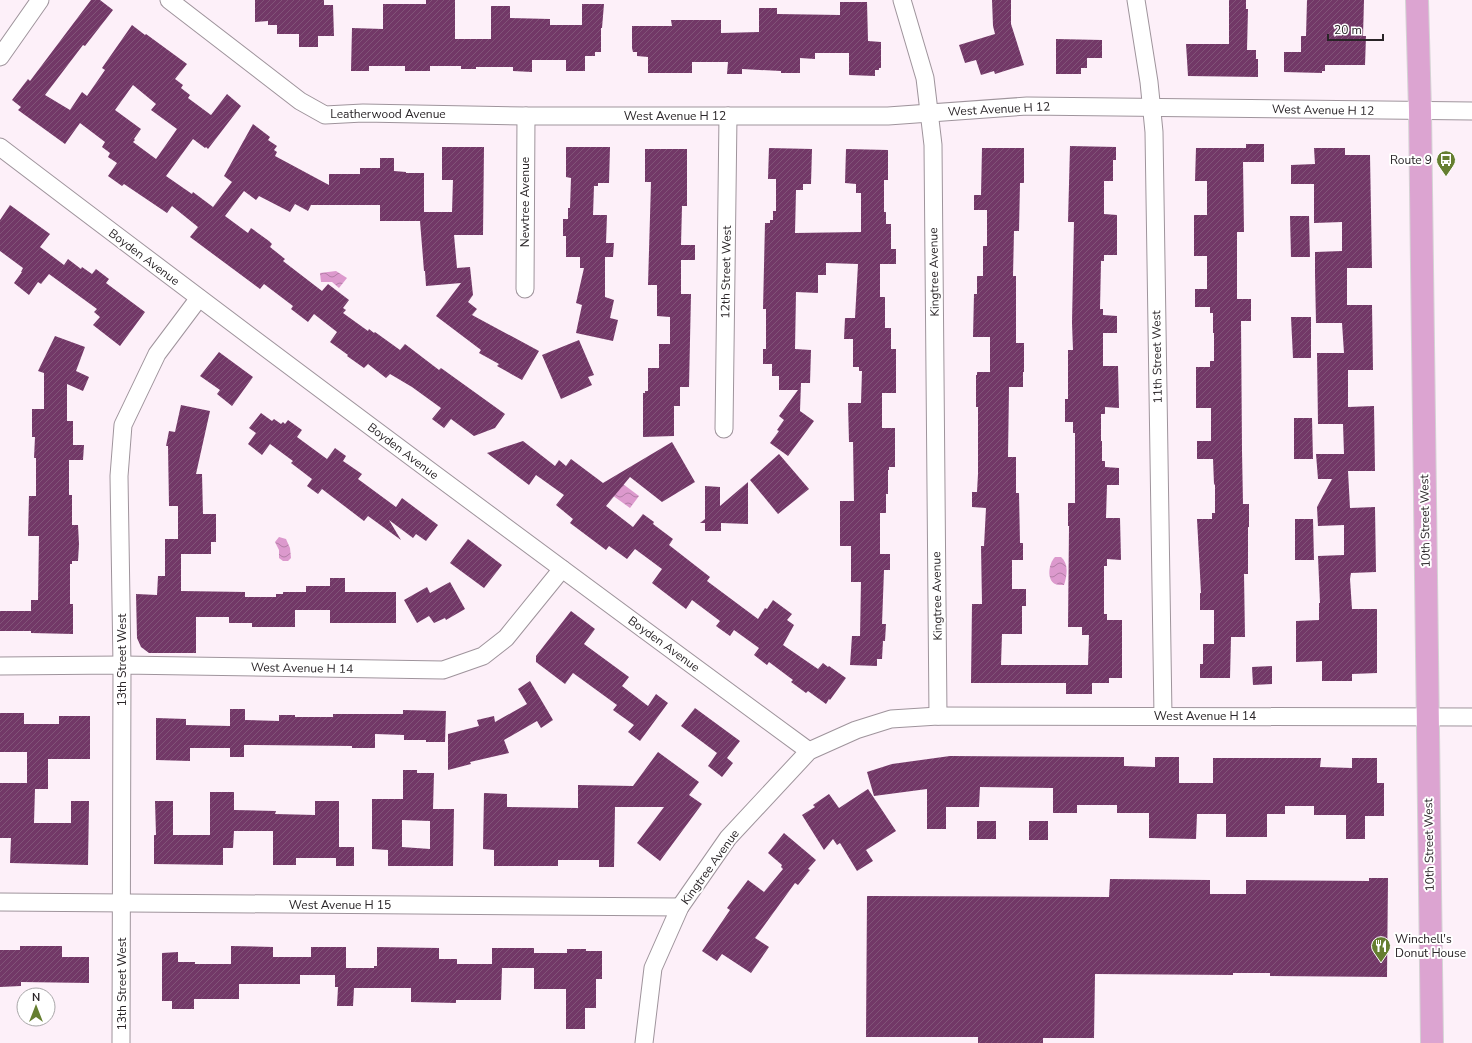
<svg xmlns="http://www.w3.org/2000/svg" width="1472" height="1043" font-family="'Nunito Sans',sans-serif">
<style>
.water{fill:url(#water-waves)}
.building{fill:url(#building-hatch);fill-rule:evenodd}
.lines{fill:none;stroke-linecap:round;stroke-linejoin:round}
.minor-casing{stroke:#9f949c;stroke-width:19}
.primary-casing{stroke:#d4d3d4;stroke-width:24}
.minor{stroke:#fff;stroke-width:17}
.primary{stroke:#dca4d1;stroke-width:22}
.labels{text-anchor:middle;stroke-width:4;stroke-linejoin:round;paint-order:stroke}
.street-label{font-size:12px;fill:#292427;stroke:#fff}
.poi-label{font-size:12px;fill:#292427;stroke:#fff;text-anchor:end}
</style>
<defs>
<pattern id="water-waves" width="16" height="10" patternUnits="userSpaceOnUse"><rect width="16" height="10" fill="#dc99cd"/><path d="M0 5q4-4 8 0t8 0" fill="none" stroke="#b27da6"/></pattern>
<pattern id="building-hatch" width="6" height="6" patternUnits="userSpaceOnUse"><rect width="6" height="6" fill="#723867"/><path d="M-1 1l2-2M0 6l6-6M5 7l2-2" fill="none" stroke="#815378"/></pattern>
</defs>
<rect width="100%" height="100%" fill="#fdf0f9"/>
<!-- water -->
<g class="water">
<path d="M336 271 347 278 339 288 332 282H321L320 273Z"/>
<path d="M615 478 639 496 630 508 612 495Z"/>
<path d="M279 537 286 539 290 548 291 558 288 561H283L279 558V550L275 542Z"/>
<path d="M1055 557H1061C1069 564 1067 576 1064 585 1061 585 1057 585 1055 584 1046 579 1049 563 1055 557Z"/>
</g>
<!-- building -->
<g class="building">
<path d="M91 0H100L113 10 85 46 83 45 45 95 70 110 82 92 87 96 105 70 102 68 132 25 145 35 146 34 187 64 175 79 183 85 181 88 190 95 188 98 211 115 227 94 241 106 208 149 206 147 205 148 193 139 166 176 192 194 193 192 213 207 232 182 224 176 253 124 270 137 268 140 277 146 274 150 277 152 275 156 329 185V174H360V168H380V158H394V171L406 172V173H424V212H452L453 180H442V147H484L483 235H454L457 268 470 267 473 295 468 302 477 309 472 315 539 351 522 380 497 366 499 364 479 353 481 350 436 316 461 283 426 286 425 271H424L420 221H380V205H311L308 211 295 204 290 212 259 196 256 200 244 191 225 216 248 233 251 228 269 241 272 244 270 247 285 259 283 261 322 291 328 284 349 300 343 308 346 310 343 313 368 331 369 329 374 333 375 332 400 350 405 344 439 370 441 368 505 414 495 428 474 436 451 419 444 428 432 419 441 408 412 387 390 374 386 378 368 364 364 368 347 356 348 355 330 342 337 332 314 314 308 322 291 309 293 306 264 284 260 289 190 237 198 227 172 206 167 213 124 184 122 186 108 176 117 163 108 157 110 153 102 147 105 142 80 123 65 144 18 110 21 107 12 100 28 79 30 81ZM133 85 156 104 151 110 177 129 156 159 133 142 135 140 134 139 141 129 115 110Z"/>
<path d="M255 0H324V5H333L334 36H318V47H299V34H277V25H268V21L255 22Z"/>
<path d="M426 0H455V39H491V6H510V18L550 19V25H582V4H604L602 28H601V52H595V56H585V71H566V60H532V72L513 71V67H476V69H461V66H430V71H405V66H369V71H351L352 28 383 29V4H426Z"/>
<path d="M992 0H1011V24L1024 65 995 74 994 71 981 75 976 60 965 63 959 45 995 34 993 26Z"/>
<path d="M1229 0H1246V9H1248L1247 50H1256V59H1258V77L1188 76 1186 44H1229Z"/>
<path d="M1307 0H1364L1363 36H1366L1365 65H1325V71H1322V73L1284 72V52H1301V36H1306Z"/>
<path d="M840 2H867L868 41 881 42V68H879V70H875V76L849 75V53H815V59L800 58V73H781V71L742 69V74H727L728 62H692V73H648V57L637 56V52H633L632 48V26H672L671 20H721V33L759 32V8H777V14L840 15Z"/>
<path d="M1056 39 1102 40V58H1087V68H1081V74H1056Z"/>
<path d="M1246 144H1264V162H1243L1244 232H1237V299H1251V321H1241L1242 451 1243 504H1249V527H1248V574H1244L1245 637H1231L1230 678H1200V664H1203V644H1214V610H1200V593H1201L1197 519H1212V513H1215V485L1214 484 1213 459H1197V441H1211V408H1196V367H1210V361H1214V333H1213V313H1210V307H1195V289H1207V256H1194V215H1207V181H1195L1196 148H1246Z"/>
<path d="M1070 146 1116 147V160H1113V181H1104V214L1117 215V255H1104V261H1101L1100 309H1103V315L1117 316V333H1103V366H1118L1119 408 1105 407V414H1101V441H1102V461H1105V467L1119 468V485H1107L1106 518H1120L1121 560 1107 559V566H1104V614H1107V620H1122V678H1109V683H1092V694H1066V683H971L972 604H982L981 546H984L986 508 972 507V492H977L978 474V407H976V375H977V372H990V337H973L974 294H977V276H983V246H987V210H974V195H981L982 148H1024V183H1020L1019 231H1014L1013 276H1016V343H1024V372H1023V387H1009L1008 457H1016V493H1019L1020 543H1023V560H1012V589H1026V606H1022V634H1002L1001 665H1088L1089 635H1082V627H1068L1069 526H1068V503H1075V433H1073V422H1065V399H1068V350H1073L1072 323 1074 222H1068Z"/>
<path d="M566 147H610L609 183H598V186H594L593 215H607L606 243H614L613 257H605V297L614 300 610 318 618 320 613 341 576 333 582 305 576 303 584 268H580V257H566V236H563V219H568V208H570L571 178 566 177Z"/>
<path d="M769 148 812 149 811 184H803V190H796L795 233 861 232V193H856V184L845 183 846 149 888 150V180H884V212H886V224H891V249H896V264H880V297H885V328H891V349H896V393H882V428H895V467H889V470H888V494H886V513H880V554H890V570H884L882 624H886L885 641H883L882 659H877V666L850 665 852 636H860L861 582H851V546H840V501H854L853 442H849L848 403H861L862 371H859V367H853V339H844L845 318H855L858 264 826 263V275H818V293L796 292 795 349 811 350 810 383H801L800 411 814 421 788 456 770 443 779 431 777 430 784 420 779 416 798 390H779V376H772V364H763V349H766V309H763L765 223H770V220H773V211H776V179H768Z"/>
<path d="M1314 148H1345V155H1370L1372 268H1347V305H1372L1373 370H1348V407L1374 406 1375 471H1348L1350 508 1375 507 1376 572 1351 573 1350 579 1352 609H1377V673L1352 674V681H1322V661L1296 662V621L1319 620V603H1320L1318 556 1344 555V525L1318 526 1317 507 1332 479H1318L1316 454H1344L1343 424H1318L1317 353H1344L1342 323H1316L1315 274V252L1342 251V222L1314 223V184H1291V165L1315 164Z"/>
<path d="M645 149H687V206H682L681 245H695V260H681V294H691L689 387H680V406H674V436L643 437V393H645V391H648V368H659V344H670V317L657 316V285H648L651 182H645Z"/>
<path d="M10 205 50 234 40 247 64 265 68 259 81 269 82 267 92 274 96 269 109 279 106 283 145 312 120 346 93 325 100 317 94 312 97 309 49 274 41 284 38 282 29 295 14 283 22 272H21L23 268 0 251V220Z"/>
<path d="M1290 216H1309L1310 257H1291Z"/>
<path d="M1291 317H1311V358H1293Z"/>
<path d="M55 336 85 347 76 371 89 377 83 391 67 384V421H73V445H84L83 460H69V495H72V525H78L79 544 78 561H72V564H70V604H73V634L31 633V631H0V611H31V600H38L39 536H28L29 496H36V458H34L35 437H32V409H44V373L38 371Z"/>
<path d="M579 340 594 375 588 377 592 385 561 399 542 355Z"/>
<path d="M219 352 253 377 232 406 217 394 220 390 200 376Z"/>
<path d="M181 405 210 411 196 474H202L203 514H216V542H211V554H181V591L245 592V597H276V594H283V592H306V586H330V578H345V592H396V623H330V610H295V627H252V623H229V617H196V653H149L141 647 137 638 136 594 157 595 158 576H165V539H178V506H169L168 446H166L169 431 175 432Z"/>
<path d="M261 413 272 421 274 419 281 424 283 422 285 424 288 420 302 430 297 437 327 459 335 448 346 456 343 461 362 474 358 479 396 507 402 498 438 525 426 541 416 534 413 538 389 520 401 540 368 516 364 521 322 489 318 494 307 486 312 479 291 463 293 461 270 444 262 455 248 444 256 433 249 428Z"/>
<path d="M1294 418H1312L1313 459H1294Z"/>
<path d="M523 441 555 466 559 460 566 466 571 459 603 483 672 442 695 482 662 502 630 477 606 506 633 527 643 514 654 522 653 524 673 539 669 545 710 577 707 581 758 619 765 608 767 609 773 600 792 614 787 620 794 625 783 645 818 669 823 663 828 667 829 666 846 678 830 700 829 699 826 704 808 691 806 693 791 682 793 680 769 662 767 665 754 655 759 648 734 630 730 636 716 626 720 621 692 600 686 609 652 583 662 569 635 549 627 559 609 546 606 550 570 523 573 519 556 505 564 495 536 475 529 485 487 453Z"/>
<path d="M779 454 809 489 778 514 750 480Z"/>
<path d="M748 482V524L721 523V531H705V523H700L705 519V486L720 487V506Z"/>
<path d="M1295 519H1313L1314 560H1295Z"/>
<path d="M468 539 502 565 484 588 450 563Z"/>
<path d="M450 582 465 609 446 620 445 618 434 623 429 616 417 623 404 600 427 587 430 593Z"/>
<path d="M571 611 595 629 584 644 629 677 622 686 648 706 656 694 668 703 640 741 628 732 634 725 613 710 617 705 573 673 565 684 536 662V656Z"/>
<path d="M1272 666V684L1253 685 1252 667Z"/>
<path d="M530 681 553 720 541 728 537 721 504 740 509 753 470 762 471 764 448 770V734L479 726 477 720 494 716 495 722 527 704 518 689Z"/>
<path d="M695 708 740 741 727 758 733 763 722 777 708 766 717 753 681 726Z"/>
<path d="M230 709H245V720L279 721V715H295V717H333V714H403V710L446 711 445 742H426V740H404V735L375 734V748H352V746L244 745V757H230V748H190V761L156 760V718L186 719V725L230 726Z"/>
<path d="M0 713H24V724H59V716H90V759H48V789H35L34 823H71V801H89L88 865 10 863 11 838H0V783H27V752H0Z"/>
<path d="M658 752 699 782 689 795 702 804 660 861 637 843 664 807H615L614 867H599V860H558V866H494V850L483 849 484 793 507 794V807L578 808V785L633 786Z"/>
<path d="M950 756 1124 757V766L1155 767V757H1179V783H1213V758H1321L1320 767 1352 768V758H1377V783H1384V816H1365V839H1346V815H1314V806H1285V814H1267V837H1226V814H1197L1196 839 1149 838V813H1117V805H1077V813H1053V788L980 787 979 807H946V829H927V789L874 796 867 772 892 764Z"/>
<path d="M403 770H417V773H434L433 809H454L453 866H388V850L372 849V799H403ZM402 820 430 821V849L402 847Z"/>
<path d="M868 789 896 831 866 850 873 861 857 871 840 843 837 845 833 839 824 850 802 815 815 807 813 805 829 794 839 808Z"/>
<path d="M210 792H234V810L276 811 275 814 315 815V801H339V847H354V866H336V858H296V865H273V831H234L233 848H223V865L154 864V835H156L155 801H173V835H210Z"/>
<rect x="977" y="821" width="19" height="18"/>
<rect x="1029" y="821" width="19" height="19"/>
<path d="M784 833 816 860 808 869 810 870 798 885 795 883 755 938 769 947 751 973 722 954 717 961 702 951 730 910 727 908 748 880 764 892 783 869 781 867 782 865 768 853Z"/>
<path d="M1369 878H1388L1387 977 1270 976V973H1233V975L1095 974 1094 1038H1043V1043H978V1037H866L867 896 1109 897 1110 879 1210 880V894H1246V880L1369 881Z"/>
<path d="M20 946H62V957H89V983L21 982V986L0 987V950H20Z"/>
<path d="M231 946 273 947V957H311V947H346V968H374V966H377V947L439 948V959H457V964H492V948H534V953H567V949H586V951H602V979H596V1008H585V1029H566V989H534V968H502L501 1000H456V1003L411 1002V988H354L353 1006H337L338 987H335V975H300V984H239V999H194V1009H172V1001H162V953L178 952V962H195V964H231Z"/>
</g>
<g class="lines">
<defs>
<g id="minor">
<path d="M169 0 300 101 325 115 363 113 526 116H888L1027 106 1472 111"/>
<path d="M902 0 925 78 933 145 938 716"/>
<path d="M1136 0 1149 82 1154 132 1163 716"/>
<path d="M0 57 40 0"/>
<path d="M0 147C268 351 538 552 809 751"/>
<path d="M525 289 526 116"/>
<path d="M724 429 728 116"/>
<path d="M0 666 122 665 443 670 483 656 506 638 562 569"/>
<path d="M0 902 680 907"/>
<path d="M121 1043 122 665 119 476 123 425 157 354 199 298"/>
<path d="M644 1043 653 968 680 907 728 838 809 751 856 730 891 719 938 716 1472 717"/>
</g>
<path id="primary" d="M1417 0 1420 111 1432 1043"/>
</defs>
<!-- minor casing -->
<use href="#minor" class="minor-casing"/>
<!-- primary casing -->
<use href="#primary" class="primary-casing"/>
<!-- minor -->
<use href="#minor" class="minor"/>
<!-- primary -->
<use href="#primary" class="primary"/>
</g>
<!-- icons -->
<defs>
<symbol id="bus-pin" viewBox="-11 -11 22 30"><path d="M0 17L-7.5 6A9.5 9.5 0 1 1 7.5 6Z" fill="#657e30" stroke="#fff"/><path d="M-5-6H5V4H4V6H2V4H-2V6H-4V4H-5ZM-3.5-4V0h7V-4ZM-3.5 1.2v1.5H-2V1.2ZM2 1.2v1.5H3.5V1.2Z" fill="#fff"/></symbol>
<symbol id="restaurant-pin" viewBox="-11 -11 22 30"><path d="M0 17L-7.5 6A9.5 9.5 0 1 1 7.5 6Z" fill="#657e30" stroke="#fff"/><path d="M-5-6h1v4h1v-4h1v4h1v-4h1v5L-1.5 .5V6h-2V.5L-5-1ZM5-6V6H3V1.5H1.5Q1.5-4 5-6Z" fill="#fff"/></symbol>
</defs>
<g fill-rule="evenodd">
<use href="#bus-pin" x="1435" y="149" width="22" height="30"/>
<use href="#restaurant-pin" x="1370" y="935" width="22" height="30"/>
</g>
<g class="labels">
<!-- street labels -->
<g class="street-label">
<text transform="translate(999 109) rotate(-3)" y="4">West Avenue H 12</text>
<text transform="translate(1323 110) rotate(1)" y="4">West Avenue H 12</text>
<text x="388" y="118">Leatherwood Avenue</text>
<text x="675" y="120">West Avenue H 12</text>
<text transform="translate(525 202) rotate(-90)" y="4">Newtree Avenue</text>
<text transform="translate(144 257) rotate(37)" y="4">Boyden Avenue</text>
<text transform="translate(726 272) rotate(-89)" y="4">12th Street West</text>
<text transform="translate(934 272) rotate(-91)" y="4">Kingtree Avenue</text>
<text transform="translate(1157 357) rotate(-91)" y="4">11th Street West</text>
<text transform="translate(403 451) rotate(37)" y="4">Boyden Avenue</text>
<text transform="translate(1425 521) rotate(-91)" y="4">10th Street West</text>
<text transform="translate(937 596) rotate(-91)" y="4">Kingtree Avenue</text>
<text transform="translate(664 644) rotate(36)" y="4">Boyden Avenue</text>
<text transform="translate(122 660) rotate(-90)" y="4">13th Street West</text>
<text transform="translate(302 668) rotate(1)" y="4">West Avenue H 14</text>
<text x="1205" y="720">West Avenue H 14</text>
<text transform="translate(1429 845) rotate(-91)" y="4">10th Street West</text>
<text transform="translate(710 867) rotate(-54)" y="4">Kingtree Avenue</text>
<text x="340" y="909">West Avenue H 15</text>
<text transform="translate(122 984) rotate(-90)" y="4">13th Street West</text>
</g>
<!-- poi labels -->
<g class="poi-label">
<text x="1432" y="164">Route 9</text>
<text x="1395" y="943" text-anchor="start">Winchell's<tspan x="1395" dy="14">Donut House</tspan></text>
</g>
</g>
<!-- north arrow -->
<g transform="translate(36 1007)"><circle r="19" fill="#ffffff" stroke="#a9a7a9"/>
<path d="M0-3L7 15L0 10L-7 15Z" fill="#657e30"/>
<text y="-6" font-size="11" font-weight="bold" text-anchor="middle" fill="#292427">N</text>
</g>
<!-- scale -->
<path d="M1328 34v6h55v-6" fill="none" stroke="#292427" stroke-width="2"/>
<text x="1334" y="34" font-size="12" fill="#292427" stroke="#ffffff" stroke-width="3" paint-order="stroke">20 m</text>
</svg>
